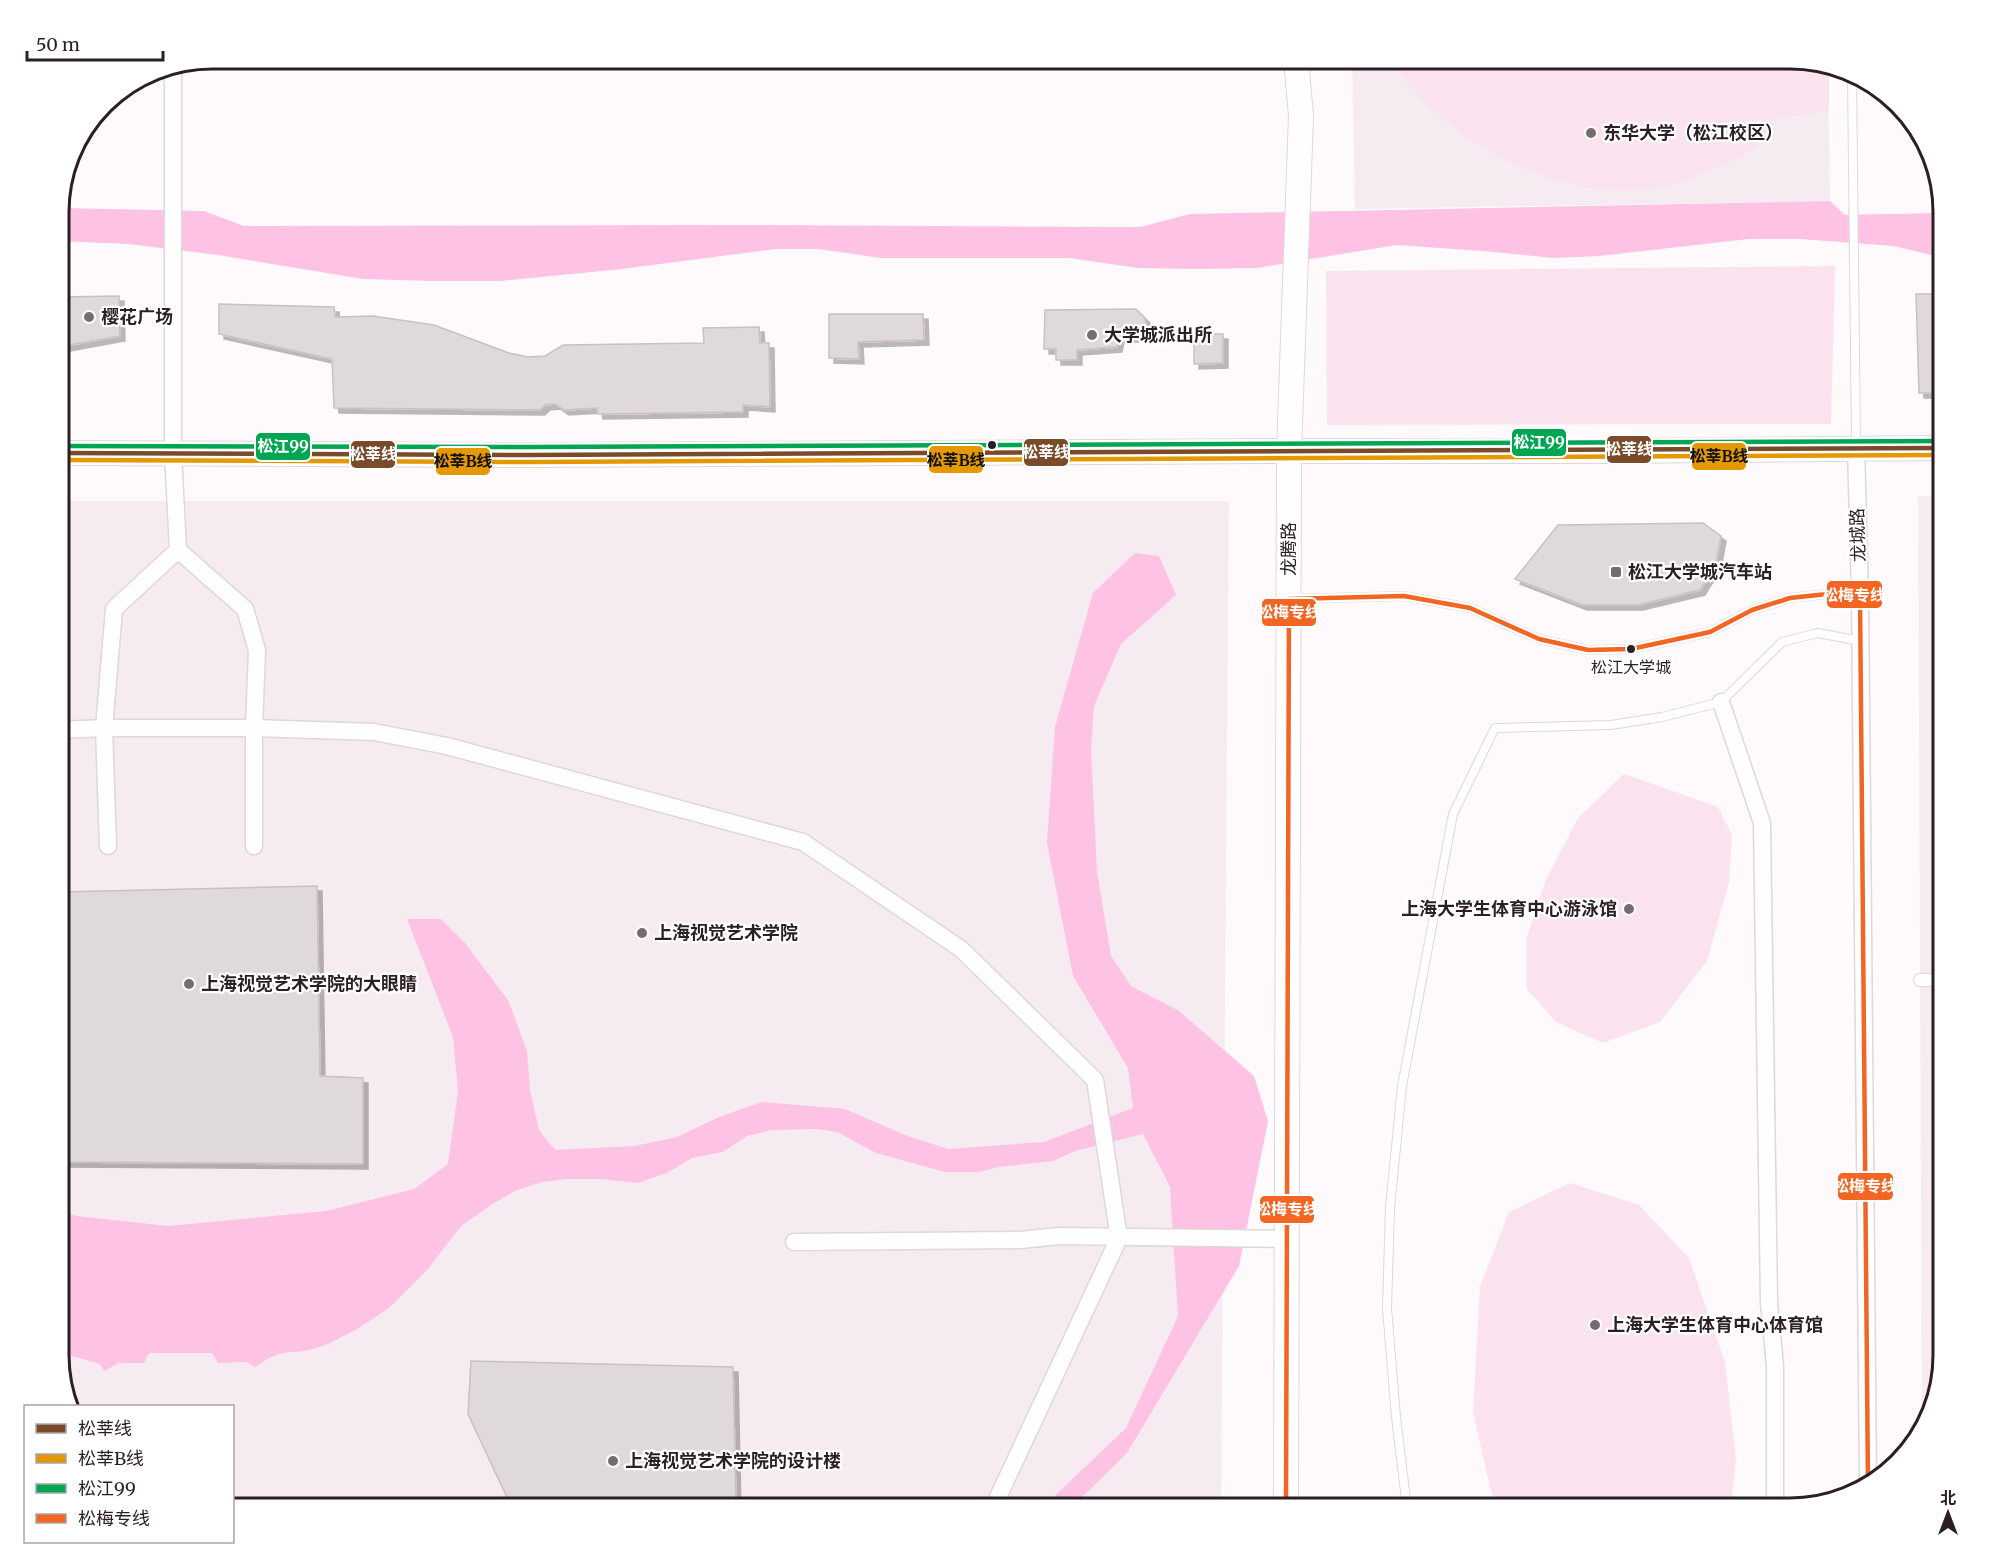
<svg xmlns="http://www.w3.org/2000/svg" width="2002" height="1567" font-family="Merriweather,'Noto Sans SC',serif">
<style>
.built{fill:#f6ebf1}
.green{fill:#fbe2ef}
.water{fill:#fdc2e4}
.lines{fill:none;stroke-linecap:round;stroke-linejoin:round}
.canal{stroke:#fdc2e4;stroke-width:20}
.building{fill:#dfd8dc;stroke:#c8c0c4;stroke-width:1.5;filter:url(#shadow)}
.service-casing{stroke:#ded7db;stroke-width:10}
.pedestrian-casing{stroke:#ded7db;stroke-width:14}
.minor-casing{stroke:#ded7db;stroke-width:19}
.secondary-casing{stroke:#ded7db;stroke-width:26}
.service{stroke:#fffeff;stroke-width:8}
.pedestrian{stroke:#fffeff;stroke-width:12}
.minor{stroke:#fffeff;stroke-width:16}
.secondary{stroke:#fffeff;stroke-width:24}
.bus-1-casing{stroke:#fff;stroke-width:9}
.bus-2-casing{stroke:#fff;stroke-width:9}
.bus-3-casing{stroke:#fff;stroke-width:9}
.bus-4-casing{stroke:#fff;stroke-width:9}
.bus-1{stroke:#7a4b2a;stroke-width:4.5}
.bus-2{stroke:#e39804;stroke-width:4.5}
.bus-3{stroke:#00a651;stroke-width:4.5}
.bus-4{stroke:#f26522;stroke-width:4.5}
.poi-dot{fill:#756c70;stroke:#fff;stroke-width:2}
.bus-dot{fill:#2b1f25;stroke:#fff;stroke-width:2}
.labels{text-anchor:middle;stroke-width:4.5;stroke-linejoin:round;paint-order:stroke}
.bus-label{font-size:16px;fill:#2b1f25;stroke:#fff}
.poi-label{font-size:18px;font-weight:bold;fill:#2b1f25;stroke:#fff;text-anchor:start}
.street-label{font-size:18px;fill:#2b1f25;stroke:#fff}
.rim{fill:none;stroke:#2b1f25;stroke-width:3}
.line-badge{stroke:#fff;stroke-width:2}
.badge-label{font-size:16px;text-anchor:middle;font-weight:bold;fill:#fff}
.pale-badge-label{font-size:16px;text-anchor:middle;font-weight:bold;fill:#111}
</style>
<defs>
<filter id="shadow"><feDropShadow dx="5" dy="5" stdDeviation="0" flood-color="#0004"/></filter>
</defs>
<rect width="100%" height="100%" fill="#fefafc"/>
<!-- built -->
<g class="built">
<path d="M1352 59H1790L1828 65 1830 201 1355 209Z"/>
<path d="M1918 496H1943V1355L1932 1413 1922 1429Z"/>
<path d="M59 501H1229L1221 1508H233L232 1406H70L59 1365Z"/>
</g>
<!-- green -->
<g class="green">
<path d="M1388 59H1790L1829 65V111L1776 118C1770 126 1765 138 1758 145 1748 154 1719 166 1706 172 1619 214 1518 179 1447 122 1424 104 1406 81 1388 59Z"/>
<path d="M1835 266 1831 424 1327 425 1326 271Z"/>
<path d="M1624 774 1718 807 1732 835 1729 882 1707 961 1660 1022 1603 1043 1556 1022 1527 989V936L1545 882 1578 818Z"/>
<path d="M1570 1183 1639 1205 1689 1258 1725 1362 1736 1459 1731 1508H1498L1491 1491 1473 1412 1480 1287 1509 1212Z"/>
</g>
<!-- water -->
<g class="water">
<path d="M1830 201 1855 225 1943 224V258L1894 246 1800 239H1748L1599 256 1553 258 1483 251 1396 245 1257 268 1194 269 1138 268 1069 258H881L818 249H775L622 269 500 281H431L363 279 218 255 128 244 59 241V208L204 211 244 226 740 225 1140 227 1190 214Z"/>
<path d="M1943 544V629L1938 564Z"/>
<path d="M1135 553 1159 556 1176 595 1121 644 1094 706 1091 749 1097 872 1111 956 1131 986 1179 1011 1254 1076 1268 1121 1239 1266 1127 1453 1071 1508H1042L1126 1428 1178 1316 1170 1187 1143 1134 1075 1151 1053 1161 999 1167 979 1172H945L876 1153 837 1132 816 1129 771 1130 747 1136 723 1152 692 1158 667 1173 638 1183 600 1179H567L542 1182 517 1190 494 1203 461 1226 427 1270 389 1308 357 1329 326 1345 305 1351 282 1353 267 1359 255 1367 246 1362 218 1363 212 1353H150L147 1356 144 1363H119L104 1371 100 1364 59 1352V1211L77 1216 168 1226 326 1211 414 1189 448 1164 458 1091 453 1037 407 919H441L465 943 508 1000 527 1051 530 1090 539 1130 555 1150 635 1146 677 1137 719 1117 762 1102 845 1109 905 1135 948 1149 1044 1142 1133 1108 1128 1068 1073 976 1047 843 1055 727 1093 593Z"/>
<path d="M1943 1305V1355L1941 1366 1938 1330Z"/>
</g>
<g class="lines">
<!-- canal -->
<path class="canal" d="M1832 225 1943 223"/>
</g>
<!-- building -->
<g class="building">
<path d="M1916 294H1944V393H1919Z"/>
<path d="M119 296 120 336 59 347V297Z"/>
<path d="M219 304 334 307 335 317 373 316 434 325 509 353 528 357 545 356 563 345 704 343 703 328 759 327 760 343H769L770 407 743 405V412L598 414 597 408 564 410 555 404 545 405 540 410 334 408 332 359 219 334Z"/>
<path d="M1136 309 1145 318 1146 330 1135 337H1119L1117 347 1077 350V360H1056V349H1044L1045 310Z"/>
<path d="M829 314H923L924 340 858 342 859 359 829 358Z"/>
<path d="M1194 334H1223V363L1194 364Z"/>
<path d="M1703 523 1721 536 1716 564 1700 590 1638 605H1582L1515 579 1558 525Z"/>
<path d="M317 886 320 1076 363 1078V1164L59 1162V892Z"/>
<path d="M471 1361 733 1367 736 1508H512L468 1414Z"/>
</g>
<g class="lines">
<defs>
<g id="service">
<path d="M1852 74 1856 445"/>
<path d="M1292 599 1404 596 1470 608 1539 639 1588 650 1631 649 1710 632 1752 610 1790 598 1827 594 1860 595"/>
<path d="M1407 1508 1396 1417 1387 1308 1390 1208 1402 1086 1453 814 1495 728 1611 725 1662 717 1721 702 1782 642 1818 633 1860 641"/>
</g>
<path id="pedestrian" d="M1920 980H1943"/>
<g id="minor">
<path d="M173 66V453L178 550 245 609 257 650 254 728V846"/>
<path d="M1856 448 1860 595 1868 1485"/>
<path d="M1721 702 1762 823 1769 1303 1775 1366V1508"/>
<path d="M59 730 104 728H254L374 732 447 746 803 842 961 949 1095 1080 1119 1238 993 1508"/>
<path d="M108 846 104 728 114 609 178 550"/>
<path d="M794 1242 1020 1240 1059 1236 1286 1239"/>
</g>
<g id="secondary">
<path d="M59 453 529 455 1289 451H1611L1943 448"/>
<path d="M1286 1508 1289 451 1301 116 1296 59"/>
</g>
</defs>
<!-- service casing -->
<use href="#service" class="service-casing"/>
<!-- pedestrian casing -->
<use href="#pedestrian" class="pedestrian-casing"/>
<!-- minor casing -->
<use href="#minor" class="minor-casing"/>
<!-- secondary casing -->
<use href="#secondary" class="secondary-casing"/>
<!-- service -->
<use href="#service" class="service"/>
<!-- pedestrian -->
<use href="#pedestrian" class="pedestrian"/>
<!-- minor -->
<use href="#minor" class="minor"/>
<!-- secondary -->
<use href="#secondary" class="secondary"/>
<defs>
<path id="bus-1" d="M59 453 529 455 1943 448"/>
<path id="bus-2" d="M59 460 529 462 1943 455"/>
<path id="bus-3" d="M59 446 529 447 1943 441"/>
<path id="bus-4" d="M1286 1508 1289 599 1404 596 1470 608 1539 639 1588 650 1631 649 1710 632 1752 610 1790 598 1827 594 1860 595 1868 1485"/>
</defs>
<!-- bus-1 casing -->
<use href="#bus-1" class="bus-1-casing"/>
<!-- bus-2 casing -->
<use href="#bus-2" class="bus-2-casing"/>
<!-- bus-3 casing -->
<use href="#bus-3" class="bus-3-casing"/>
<!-- bus-4 casing -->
<use href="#bus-4" class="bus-4-casing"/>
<!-- bus-1 -->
<use href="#bus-1" class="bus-1"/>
<!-- bus-2 -->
<use href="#bus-2" class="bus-2"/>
<!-- bus-3 -->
<use href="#bus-3" class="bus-3"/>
<!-- bus-4 -->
<use href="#bus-4" class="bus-4"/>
</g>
<!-- markers -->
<g class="poi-dot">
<circle cx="1591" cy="133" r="6"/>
<circle cx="89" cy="317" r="6"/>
<circle cx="1092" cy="335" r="6"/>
<rect x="1610" y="566" width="12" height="12" rx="3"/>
<circle cx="1629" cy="909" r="6"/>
<circle cx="642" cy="933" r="6"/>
<circle cx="189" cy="984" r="6"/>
<circle cx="1595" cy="1325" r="6"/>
<circle cx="613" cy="1461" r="6"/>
</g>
<g class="bus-dot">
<circle cx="992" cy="445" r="5"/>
<circle cx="1631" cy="649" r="5"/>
</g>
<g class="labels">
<!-- bus labels -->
<g class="bus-label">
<text x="1631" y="673">松江大学城</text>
</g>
<!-- poi labels -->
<g class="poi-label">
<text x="1603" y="139">东华大学（松江校区）</text>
<text x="101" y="323">樱花广场</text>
<text x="1104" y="341">大学城派出所</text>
<text x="1628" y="578">松江大学城汽车站</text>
<text x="1617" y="915" text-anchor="end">上海大学生体育中心游泳馆</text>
<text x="654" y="939">上海视觉艺术学院</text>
<text x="201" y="990">上海视觉艺术学院的大眼睛</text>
<text x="1607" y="1331">上海大学生体育中心体育馆</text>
<text x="625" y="1467">上海视觉艺术学院的设计楼</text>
</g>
<!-- street labels -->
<g class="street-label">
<text transform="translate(1858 535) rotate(-92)" y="6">龙城路</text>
<text transform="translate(1289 549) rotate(-90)" y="6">龙腾路</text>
</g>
</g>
<!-- crop -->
<path d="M0 0H2002V1567H0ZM212 69H1790A143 143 0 0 1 1933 212V1355A143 143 0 0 1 1790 1498H212A143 143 0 0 1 69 1355V212A143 143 0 0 1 212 69Z" fill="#fff" fill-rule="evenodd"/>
<path class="rim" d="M212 69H1790A143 143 0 0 1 1933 212V1355A143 143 0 0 1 1790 1498H212A143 143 0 0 1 69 1355V212A143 143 0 0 1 212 69Z"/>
<g class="line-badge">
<rect x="1511" y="428" width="56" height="29" rx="6" fill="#00a651"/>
<rect x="255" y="432" width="56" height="29" rx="6" fill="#00a651"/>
<rect x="1606" y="435" width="46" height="29" rx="6" fill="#7a4b2a"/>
<rect x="1023" y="438" width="46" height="29" rx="6" fill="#7a4b2a"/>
<rect x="350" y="440" width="46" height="29" rx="6" fill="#7a4b2a"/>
<rect x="1691" y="442" width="56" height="29" rx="6" fill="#e39804"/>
<rect x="928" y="445" width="56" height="29" rx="6" fill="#e39804"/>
<rect x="435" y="447" width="56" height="29" rx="6" fill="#e39804"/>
<rect x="1826" y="580" width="57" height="29" rx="6" fill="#f26522"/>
<rect x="1261" y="598" width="56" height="29" rx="6" fill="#f26522"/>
<rect x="1837" y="1172" width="57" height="29" rx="6" fill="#f26522"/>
<rect x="1259" y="1195" width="56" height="29" rx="6" fill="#f26522"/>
</g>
<g class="badge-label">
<text x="1539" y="448">松江99</text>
<text x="283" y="452">松江99</text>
<text x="1629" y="455">松莘线</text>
<text x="1046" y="458">松莘线</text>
<text x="373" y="460">松莘线</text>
<text x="1854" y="601">松梅专线</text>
<text x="1289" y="618">松梅专线</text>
<text x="1865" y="1192">松梅专线</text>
<text x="1287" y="1215">松梅专线</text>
</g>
<g class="pale-badge-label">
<text x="1719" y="462">松莘B线</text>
<text x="956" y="466">松莘B线</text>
<text x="463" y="467">松莘B线</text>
</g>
<!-- legend -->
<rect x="24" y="1405" width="210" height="138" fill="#ffffff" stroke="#aaa5a8" stroke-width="1.5"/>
<rect x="36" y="1424" width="30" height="9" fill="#7a4b2a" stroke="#aaa5a8" stroke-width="1.5"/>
<text x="78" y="1435" font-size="18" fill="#2b1f25">松莘线</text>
<rect x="36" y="1454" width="30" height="9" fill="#e39804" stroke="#aaa5a8" stroke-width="1.5"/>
<text x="78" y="1465" font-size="18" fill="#2b1f25">松莘B线</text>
<rect x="36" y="1484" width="30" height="9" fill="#00a651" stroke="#aaa5a8" stroke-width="1.5"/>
<text x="78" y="1495" font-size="18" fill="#2b1f25">松江99</text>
<rect x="36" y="1514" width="30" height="9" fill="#f26522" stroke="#aaa5a8" stroke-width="1.5"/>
<text x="78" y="1525" font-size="18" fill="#2b1f25">松梅专线</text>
<!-- north arrow -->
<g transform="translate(1948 1513)" stroke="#ffffff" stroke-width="4.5" paint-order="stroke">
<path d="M0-4.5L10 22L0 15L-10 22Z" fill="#2b1f25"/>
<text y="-9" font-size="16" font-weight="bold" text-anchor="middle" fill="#2b1f25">北</text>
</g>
<!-- scale -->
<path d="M27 51v9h136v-9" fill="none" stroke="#2b1f25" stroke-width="3"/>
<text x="36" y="51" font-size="18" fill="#2b1f25" stroke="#ffffff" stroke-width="4.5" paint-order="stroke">50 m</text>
</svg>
